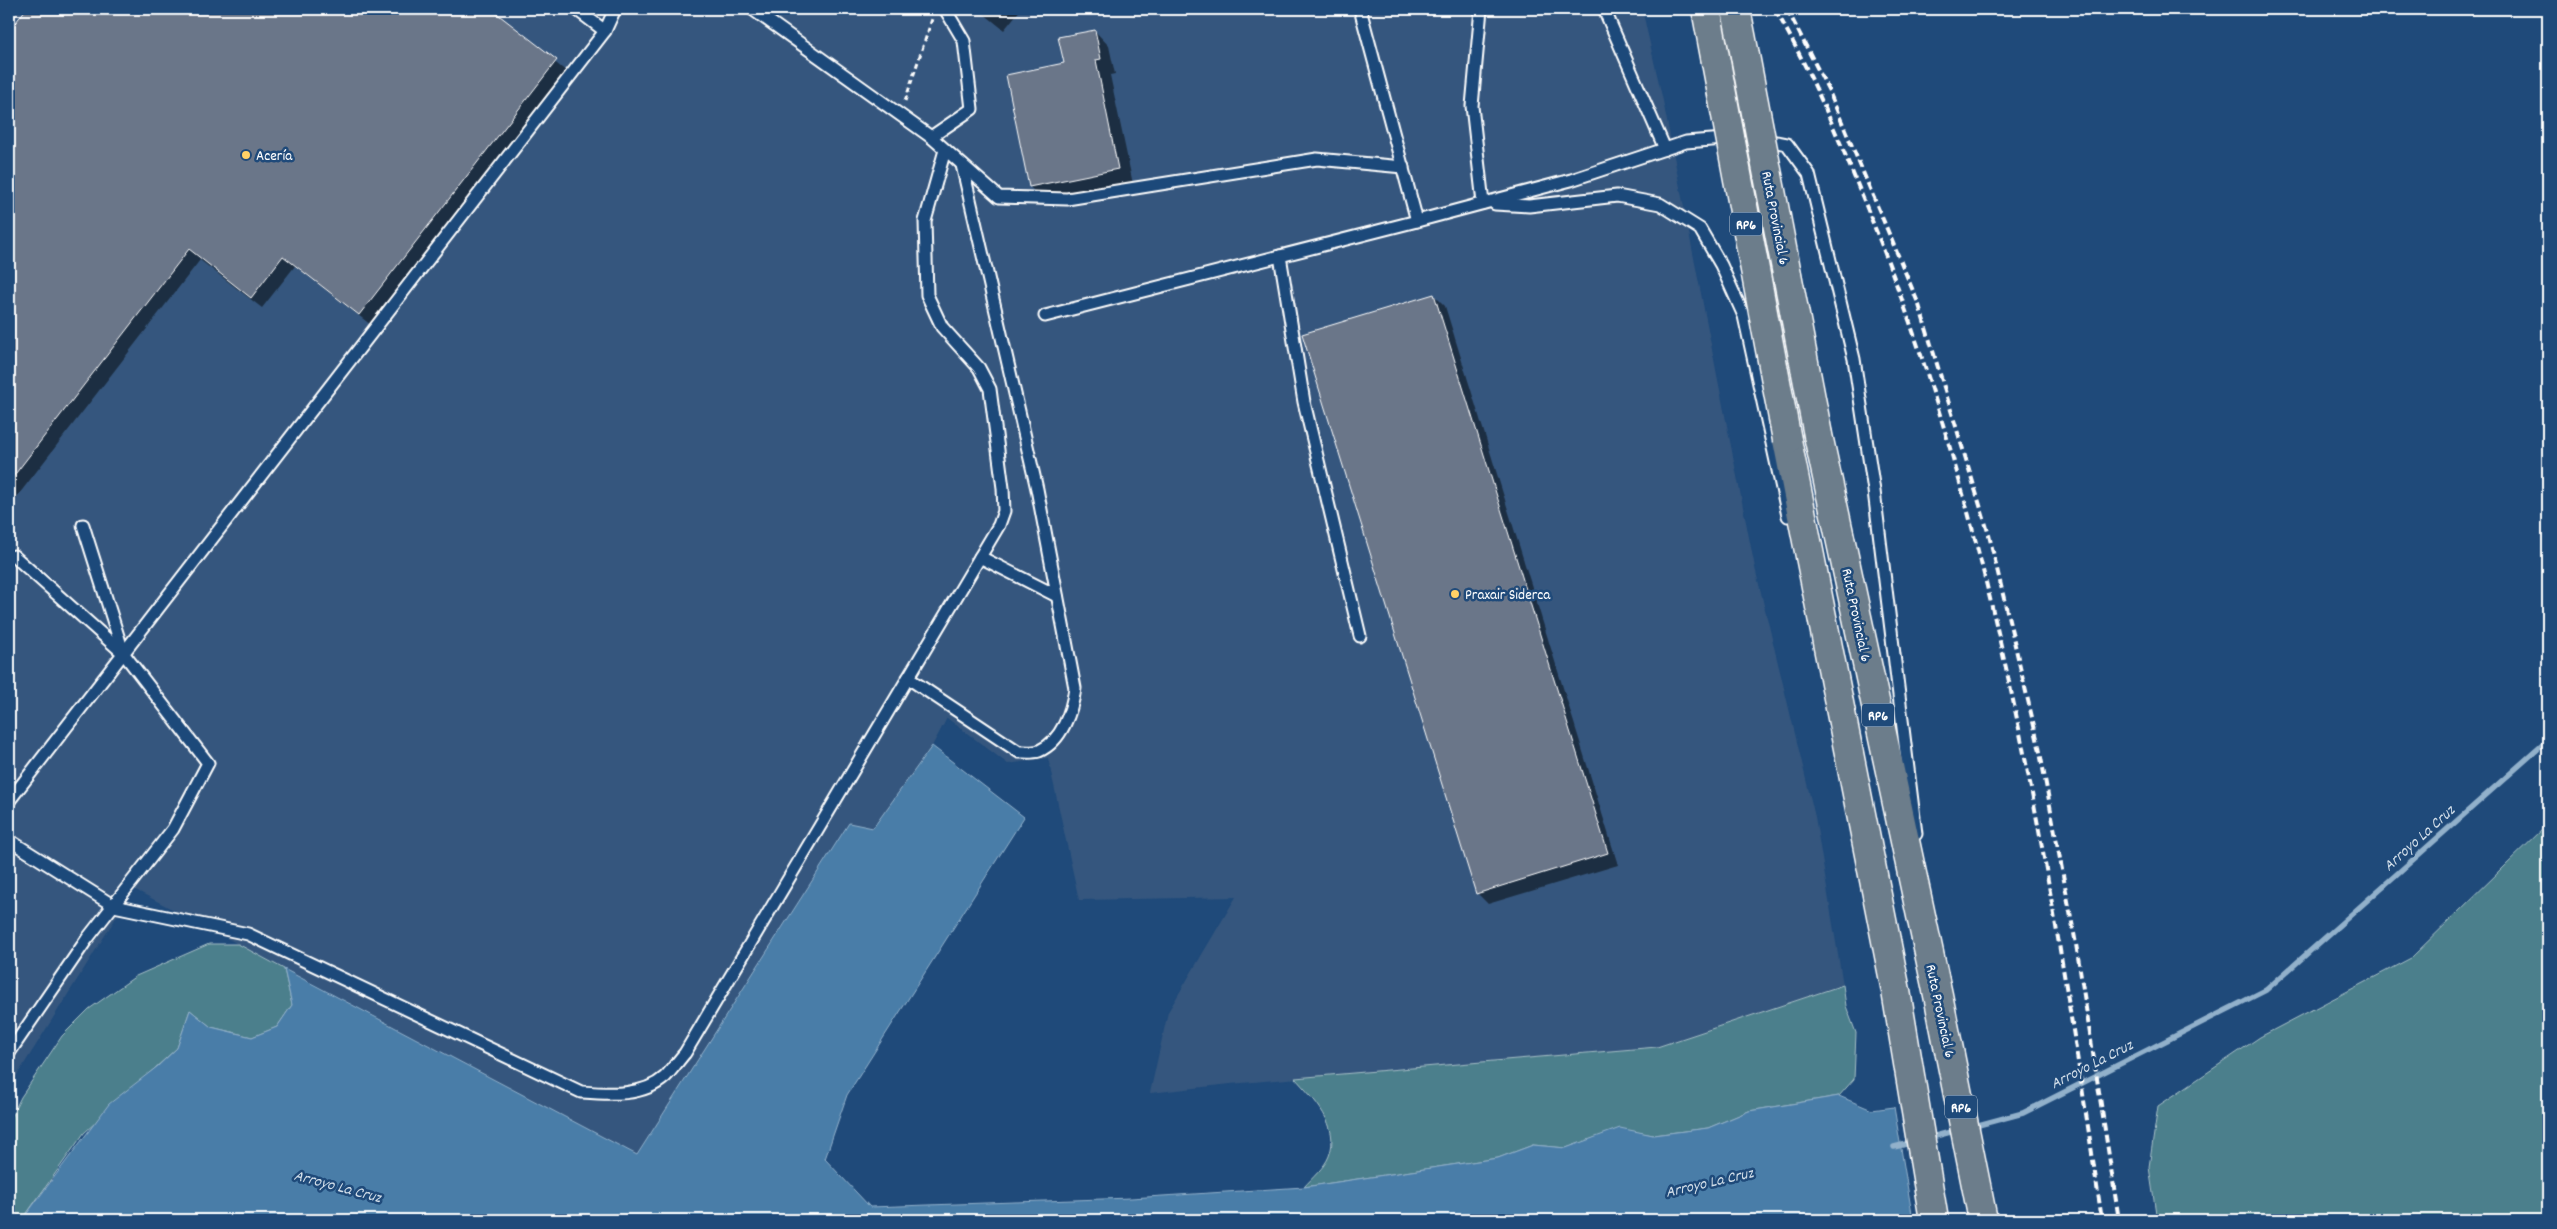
<svg xmlns="http://www.w3.org/2000/svg" width="2557" height="1229" font-family="Dekko,sans-serif">
<style>
.built{fill:#36577e}
.green{fill:#4c7f8c;stroke:#a6bfc6}
.water{fill:#4a7da8;stroke:#92b1cb}
.shadow{fill:#0007}
.lines{fill:none;stroke-linecap:round;stroke-linejoin:round}
.stream{stroke:#92b1cb;stroke-width:5.5}
.building{fill:#6b7689;stroke:#fff}
.service-casing{stroke:#fff;stroke-width:15}
.trunk-casing{stroke:#fff;stroke-width:31}
.path{stroke:#fff;stroke-width:3;stroke-dasharray:5 4;stroke-linecap:butt}
.service{stroke:#1f4a7a;stroke-width:11}
.trunk{stroke:#6c7d8b;stroke-width:28}
.rail{stroke:#fff;stroke-width:4;stroke-dasharray:8 4;stroke-linecap:butt}
.trunk-bridge-casing{stroke:#fff;stroke-width:31;stroke-linecap:butt}
.trunk-bridge{stroke:#6c7d8b;stroke-width:28}
.poi-dot{fill:#ffd166;stroke:#1f4a7a;stroke-width:2}
.labels{text-anchor:middle;stroke-width:5;stroke-linejoin:round;paint-order:stroke}
.shield{fill:#1f4a7a;stroke:#bcc9d7;stroke-width:1}
.shield-label{font-size:14px;font-weight:bold;fill:#fff}
.poi-label{font-size:15px;fill:#fff;stroke:#1f4a7a;text-anchor:start}
.street-label{font-size:15px;fill:#fff;stroke:#1f4a7a}
.water-label{font-size:16px;font-style:italic;fill:#d2dee9;stroke:#1f4a7a}
</style>
<rect width="100%" height="100%" fill="#1f4a7a"/>
<filter id="ink" filterUnits="userSpaceOnUse"><feTurbulence type="fractalNoise" baseFrequency=".02" numOctaves="2"/><feDisplacementMap in="SourceGraphic" scale="10" xChannelSelector="R" yChannelSelector="G"/><feConvolveMatrix kernelMatrix="1 2 1 2 8 2 1 2 1" color-interpolation-filters="sRGB"/></filter>
<g filter="url(#ink)">
<!-- built -->
<path class="built" d="M9 9H1642L1663 101 1755 568 1815 817 1843 985 1657 1047 1230 1084 1150 1093 1168 1012 1236 897 1079 900 1048 758 1008 764 947 718 932 746 873 828 848 824 637 1155 134 889 9 1088Z"/>
<!-- green -->
<g class="green">
<path d="M2548 824V1220H2157L2149 1167 2158 1106 2260 1037 2411 958Z"/>
<path d="M209 944H238L284 969 292 1005 277 1027 252 1037 211 1027 190 1010 177 1048 84 1133 22 1220H9V1121L21 1097 62 1036 89 1009 136 976Z"/>
<path d="M1843 985 1846 1006 1856 1033 1854 1079 1839 1096 1749 1111 1708 1128 1653 1135 1620 1129 1566 1148 1533 1145 1498 1158 1304 1187C1312 1178 1325 1167 1329 1156 1341 1126 1313 1098 1295 1078L1657 1047Z"/>
</g>
<!-- water -->
<path class="water" d="M932 746 1024 817 847 1095 825 1159 870 1207 1131 1198 1304 1187 1498 1158 1533 1145 1566 1148 1620 1128 1653 1135 1708 1128 1749 1111 1839 1096 1872 1110 1894 1107 1913 1220H22L109 1104 158 1066 177 1048 190 1010 211 1027 252 1037 277 1027 292 1005 284 969 637 1155 849 823 873 828Z"/>
<!-- shadow -->
<g class="shadow">
<path d="M28 9H489L567 72 371 325 295 266 262 308 200 260 9 507V33Z"/>
<path d="M978 9H1021L1004 30Z"/>
<path d="M1095 31 1109 46 1115 74 1110 75 1133 184 1045 202 1030 187 1065 64Z"/>
<path d="M1434 295 1445 306 1618 865 1488 904 1477 893Z"/>
</g>
<g class="lines">
<!-- stream -->
<g class="stream">
<path d="M1971 1127 2023 1113 2266 990 2548 740"/>
<path d="M1928 1138 1958 1130"/>
<path d="M1894 1147 1914 1142"/>
</g>
</g>
<!-- building -->
<g class="building">
<path d="M26 9H491L557 60 359 315 283 256 251 298 189 249 9 482V31Z"/>
<path d="M1095 30 1101 59 1096 60 1118 169 1029 187 1006 75 1064 63 1058 37Z"/>
<path d="M1434 294 1608 853 1476 894 1302 334Z"/>
</g>
<g class="lines">
<defs>
<g id="service">
<path d="M576 9 605 31"/>
<path d="M752 9 931 137 999 197 1067 199 1317 159 1403 167"/>
<path d="M1360 9 1417 221 1571 180 1686 142 1750 137 1787 144 1809 174 1854 359 1874 491 1916 834"/>
<path d="M1481 9 1472 106 1483 203"/>
<path d="M1604 9 1665 149"/>
<path d="M931 137 972 109 964 41 945 9"/>
<path d="M1495 204 1529 206 1617 196 1660 204 1700 229 1721 265 1744 316 1788 516"/>
<path d="M1280 256 1304 402 1360 636"/>
<path d="M1045 316 1417 221"/>
<path d="M83 525 123 652"/>
<path d="M980 557 1057 596"/>
<path d="M908 678 1019 752C1025 752 1033 753 1039 751 1062 741 1072 711 1075 688L1037 489 962 165"/>
<path d="M9 801 605 31 615 9"/>
<path d="M9 840 114 906 248 934 581 1092C608 1094 643 1097 665 1077 672 1070 678 1061 685 1053L999 525 1004 511 1003 488 990 389 979 368 942 327 927 295 925 221 945 150"/>
<path d="M9 1053 87 939 173 829 208 763 124 654 14 556"/>
</g>
<g id="trunk">
<path d="M1818 435 1938 995 1983 1220"/>
<path d="M1787 440 1896 991 1934 1220"/>
</g>
</defs>
<!-- service casing -->
<use href="#service" class="service-casing"/>
<!-- trunk casing -->
<use href="#trunk" class="trunk-casing"/>
<!-- path -->
<path class="path" d="M905 101 933 16"/>
<!-- service -->
<use href="#service" class="service"/>
<!-- trunk -->
<use href="#trunk" class="trunk"/>
<!-- rail -->
<g class="rail">
<path d="M1775 9C1815 79 1845 153 1875 228 2000 545 2052 885 2102 1220"/>
<path d="M1787 9 1828 89 1919 305 1989 535 2039 747 2076 944 2119 1220"/>
</g>
<defs>
<g id="trunk-bridge">
<path d="M1706 9 1787 440"/>
<path d="M1736 9 1818 435"/>
</g>
</defs>
<!-- trunk-bridge casing -->
<use href="#trunk-bridge" class="trunk-bridge-casing"/>
<!-- trunk-bridge -->
<use href="#trunk-bridge" class="trunk-bridge"/>
</g>
</g>
<!-- markers -->
<g class="poi-dot">
<circle cx="246" cy="155" r="5"/>
<circle cx="1455" cy="594" r="5"/>
</g>
<g class="labels">
<!-- shield labels -->
<g class="shield">
<rect x="1730" y="212.5" width="32" height="23" rx="4"/>
<rect x="1862" y="703.5" width="32" height="23" rx="4"/>
<rect x="1945" y="1095.5" width="32" height="23" rx="4"/>
</g>
<g class="shield-label">
<text x="1746" y="229">RP6</text>
<text x="1878" y="720">RP6</text>
<text x="1961" y="1112">RP6</text>
</g>
<!-- poi labels -->
<g class="poi-label">
<text x="256" y="160">Acería</text>
<text x="1465" y="599">Praxair Siderca</text>
</g>
<!-- street labels -->
<g class="street-label">
<text transform="translate(1776 218) rotate(79)" y="5">Ruta Provincial 6</text>
<text transform="translate(1857 615) rotate(78)" y="5">Ruta Provincial 6</text>
<text transform="translate(1941 1011) rotate(78)" y="5">Ruta Provincial 6</text>
</g>
<!-- water labels -->
<g class="water-label">
<text transform="translate(2418 837) rotate(-42)" y="6">Arroyo La Cruz</text>
<text transform="translate(2091 1063) rotate(-27)" y="6">Arroyo La Cruz</text>
<text transform="translate(1709 1181) rotate(-13)" y="6">Arroyo La Cruz</text>
<text transform="translate(338 1185) rotate(15)" y="6">Arroyo La Cruz</text>
</g>
</g>
<!-- margin -->
<rect width="2557" height="1229" fill="none" stroke="#1f4a7a" stroke-width="30"/>
<rect x="15" y="15" width="2527" height="1199" fill="none" stroke="#fff" stroke-width="2" filter="url(#ink)"/>
</svg>
